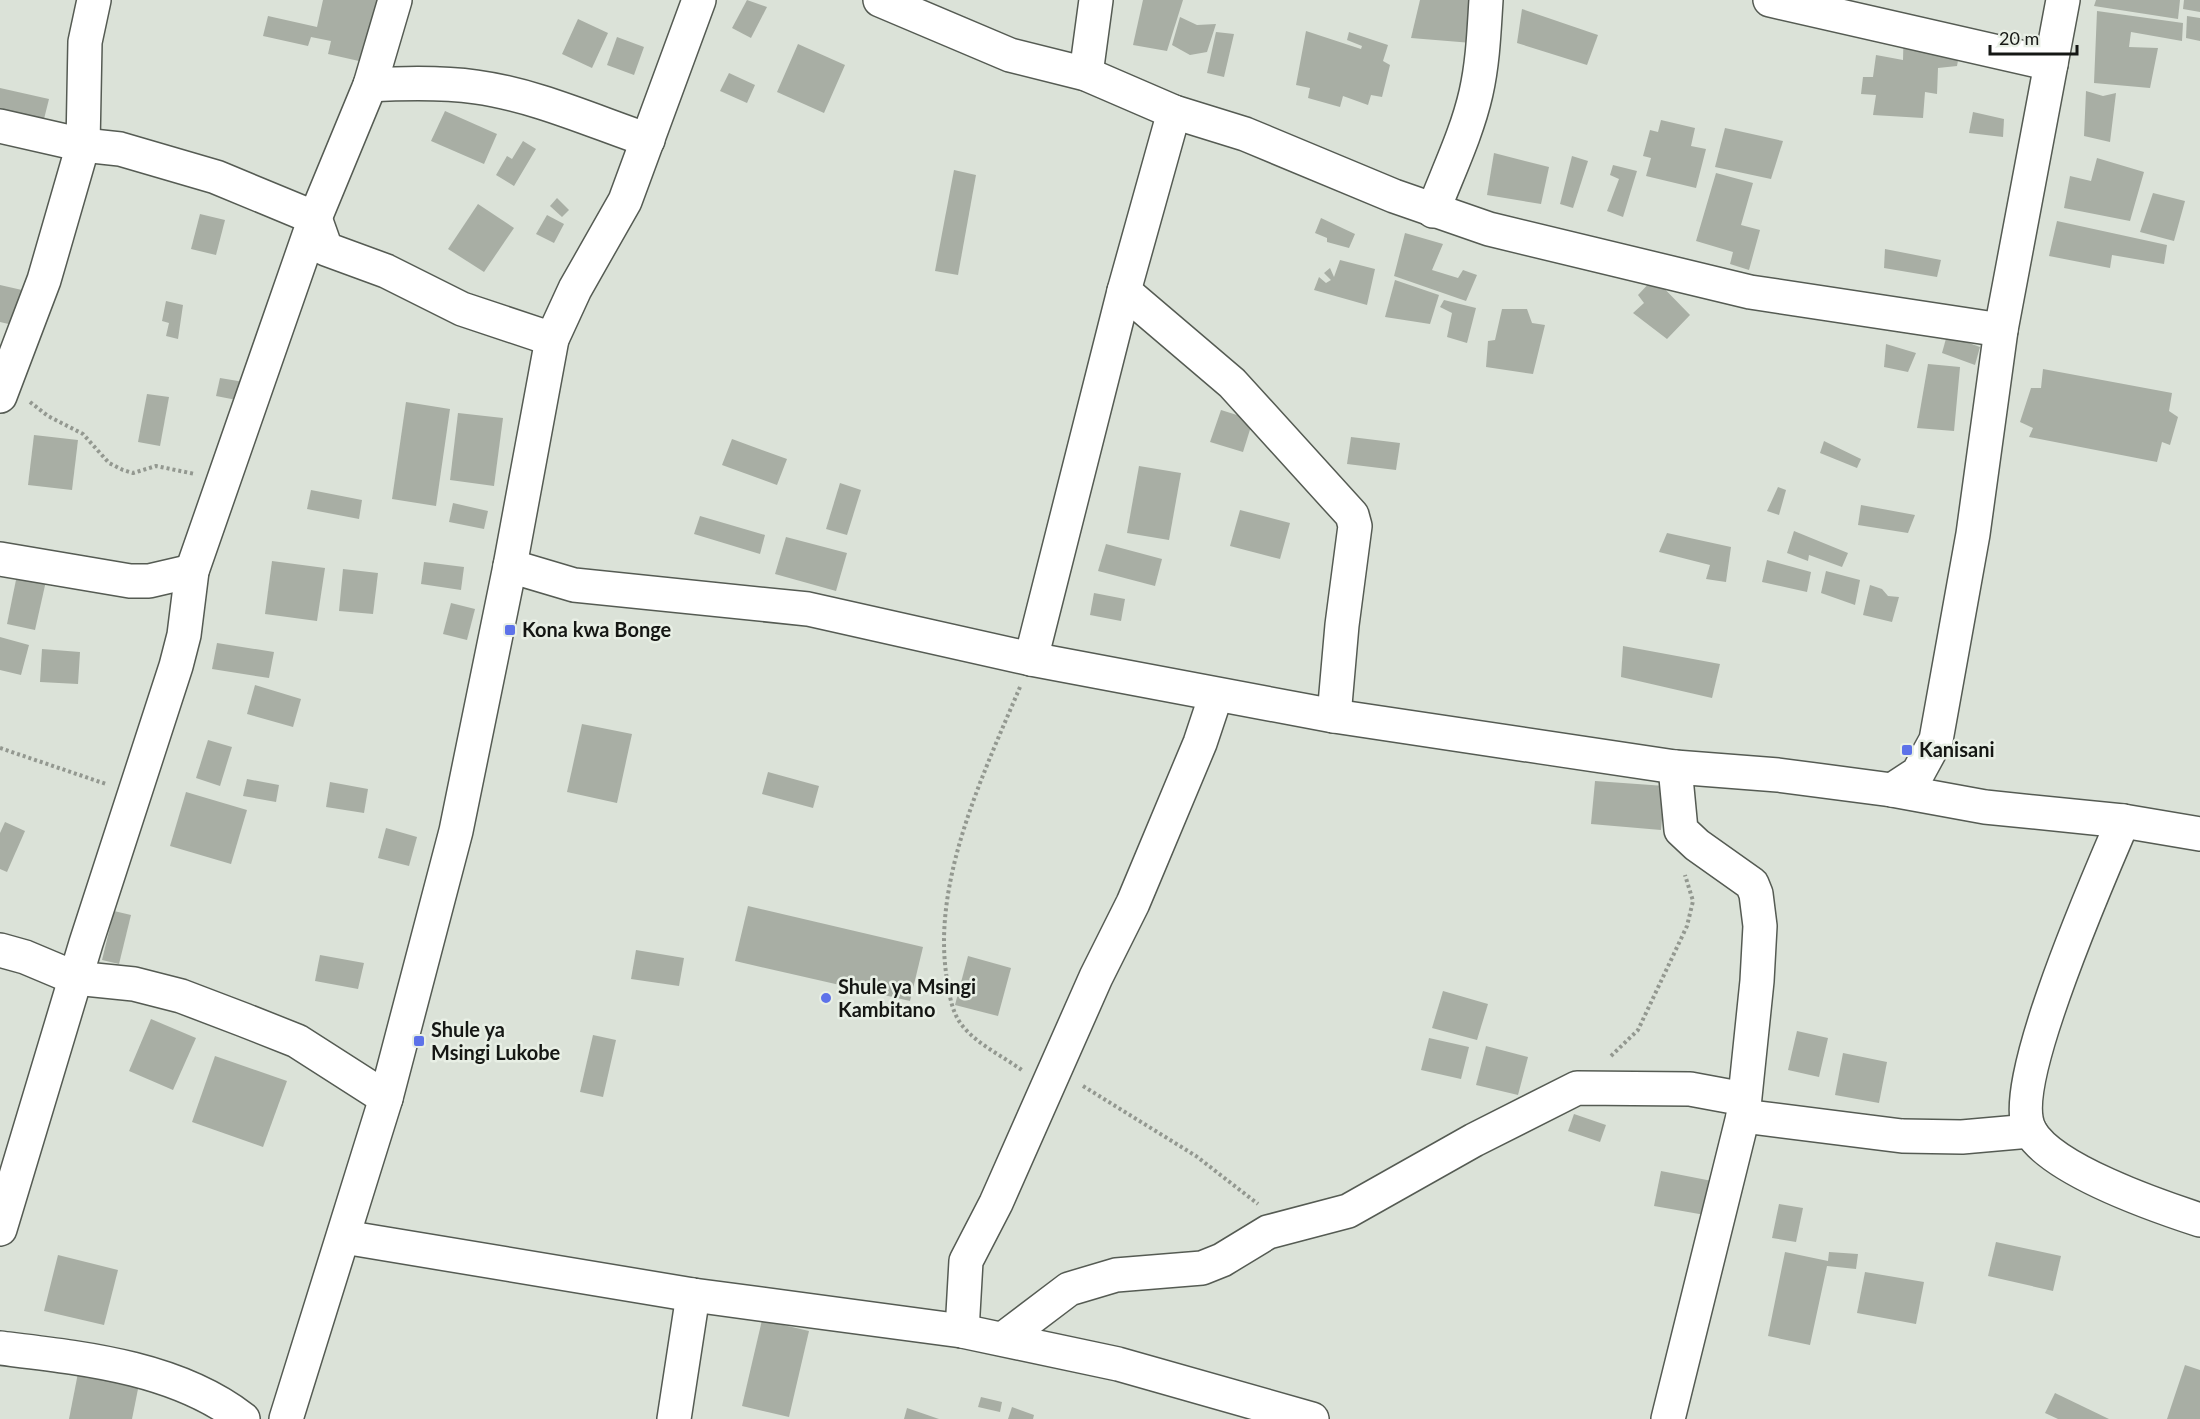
<svg xmlns="http://www.w3.org/2000/svg" width="2200" height="1419" font-family="Lato,sans-serif">
<style>
.building{fill:#a8aea4}
.lines{fill:none;stroke-linecap:round;stroke-linejoin:round}
.minor-casing{stroke:#555b53;stroke-width:36}
.path{stroke:#939890;stroke-width:4;stroke-dasharray:3 3;stroke-linecap:butt}
.minor{stroke:#fff;stroke-width:33}
.poi-dot{fill:#5d72e9;stroke:#e8efe5;stroke-width:2}
.labels{text-anchor:middle;stroke-width:5;stroke-linejoin:round;paint-order:stroke}
.poi-label{font-size:20px;font-weight:bold;fill:#151714;stroke:#e8efe5;text-anchor:start}
</style>
<rect width="100%" height="100%" fill="#dbe2d8"/>
<!-- building -->
<g class="building">
<path d="M323 0H377L374 15 381 66 328 54 331 41 311 37 308 46 263 36 268 16 317 27Z"/>
<path d="M747 0 767 7 751 38 732 28Z"/>
<path d="M1143 0H1183L1167 51 1133 45Z"/>
<path d="M1420 0H1482L1472 43 1411 38Z"/>
<path d="M2096 0H2180L2178 19 2094 6Z"/>
<path d="M2184 0H2200V12L2183 9Z"/>
<path d="M1522 9 1598 35 1587 65 1517 43Z"/>
<path d="M2097 11 2183 23 2182 41 2131 32 2129 47 2158 48 2150 88 2094 83Z"/>
<path d="M2187 16 2200 18V41L2186 38Z"/>
<path d="M1180 17 1197 25 1216 24 1207 52 1190 55 1172 45Z"/>
<path d="M578 19 608 33 592 68 562 54Z"/>
<path d="M1904 21 1963 33 1957 66 1938 68 1937 94 1925 92 1923 118 1873 115 1876 95 1861 94 1863 77H1873L1876 55 1903 60Z"/>
<path d="M1306 31 1361 49 1362 46 1347 40 1349 32 1388 45 1383 61 1390 65 1382 97 1371 95 1368 105 1343 96 1340 107 1308 98 1310 88 1296 85Z"/>
<path d="M1216 32 1234 34 1224 77 1207 73Z"/>
<path d="M617 37 644 47 634 75 607 65Z"/>
<path d="M798 44 845 65 824 113 777 92Z"/>
<path d="M729 73 755 85 747 103 720 91Z"/>
<path d="M0 88 49 99 44 119 0 109Z"/>
<path d="M2086 91 2103 96 2116 93 2110 142 2084 136Z"/>
<path d="M445 111 497 134 484 164 431 141Z"/>
<path d="M1973 112 2004 119 2003 137 1969 133Z"/>
<path d="M1661 120 1695 128 1691 146 1706 149 1696 188 1646 176 1651 158 1643 156 1650 130 1658 132Z"/>
<path d="M1725 128 1783 141 1771 179 1715 167Z"/>
<path d="M523 141 536 149 514 186 496 175 507 156 512 159Z"/>
<path d="M1494 153 1549 167 1541 204 1487 195Z"/>
<path d="M1572 156 1588 161 1573 208 1560 204Z"/>
<path d="M2097 158 2144 172 2130 221 2064 208 2070 176 2091 181Z"/>
<path d="M1613 165 1637 171 1623 217 1607 211 1619 179 1610 175Z"/>
<path d="M954 170 976 175 958 275 935 271Z"/>
<path d="M1716 173 1753 183 1741 225 1760 230 1749 270 1730 264 1733 252 1696 241Z"/>
<path d="M2153 193 2185 201 2174 241 2140 232Z"/>
<path d="M557 198 569 210 562 217 550 206Z"/>
<path d="M478 204 514 228 484 272 448 249Z"/>
<path d="M200 214 225 220 216 255 191 249Z"/>
<path d="M547 215 564 224 554 243 536 234Z"/>
<path d="M1321 218 1355 234 1349 248 1327 242V238L1315 233Z"/>
<path d="M2057 221 2167 245 2164 264 2112 255 2110 268 2049 256Z"/>
<path d="M1405 233 1443 244 1432 270 1458 278 1463 270 1477 275 1466 301 1394 276Z"/>
<path d="M1885 249 1941 260 1937 277 1884 268Z"/>
<path d="M1340 260 1375 269 1367 305 1314 290 1319 277 1326 283 1331 280 1324 273 1330 268 1334 277Z"/>
<path d="M1654 278 1690 315 1667 339 1633 313 1644 303 1638 295Z"/>
<path d="M1395 280 1439 295 1430 324 1385 317Z"/>
<path d="M0 285 22 290 13 325 0 322Z"/>
<path d="M1444 300 1476 308 1467 343 1447 337 1452 313 1440 307Z"/>
<path d="M166 301 183 305 178 339 166 336 169 323 162 321Z"/>
<path d="M1502 309H1527L1532 323 1545 325 1533 374 1486 367 1488 341 1495 340Z"/>
<path d="M1947 335 1980 347 1975 365 1942 353Z"/>
<path d="M1886 344 1916 353 1908 372 1884 367Z"/>
<path d="M1928 364 1960 367 1954 431 1917 428Z"/>
<path d="M2043 369 2172 393 2169 411 2178 417 2170 445 2162 442 2157 462 2029 437 2033 428 2020 422 2031 388H2041Z"/>
<path d="M220 378 250 383 247 402 216 396Z"/>
<path d="M147 394 169 397 160 446 138 442Z"/>
<path d="M406 402 450 409 436 506 392 499Z"/>
<path d="M1221 410 1253 420 1243 452 1210 442Z"/>
<path d="M458 413 503 418 494 486 450 480Z"/>
<path d="M34 435 78 440 72 490 28 485Z"/>
<path d="M1351 437 1400 443 1396 470 1347 464Z"/>
<path d="M732 439 787 459 777 485 722 465Z"/>
<path d="M1824 441 1861 459 1857 468 1820 453Z"/>
<path d="M1139 466 1181 473 1169 540 1127 533Z"/>
<path d="M840 483 861 490 847 535 826 529Z"/>
<path d="M1778 487 1786 490 1779 515 1767 511Z"/>
<path d="M311 490 362 500 359 519 307 509Z"/>
<path d="M453 503 488 511 484 529 449 522Z"/>
<path d="M1861 505 1915 515 1908 533 1858 525Z"/>
<path d="M1240 510 1290 523 1280 559 1230 546Z"/>
<path d="M700 516 765 535 760 554 694 534Z"/>
<path d="M1794 531 1848 553 1842 567 1809 555 1808 561 1787 553Z"/>
<path d="M1667 533 1731 547 1726 582 1706 579 1710 565 1659 552Z"/>
<path d="M786 537 847 553 836 591 775 574Z"/>
<path d="M1106 544 1162 559 1155 586 1098 571Z"/>
<path d="M1767 560 1811 572 1807 592 1762 582Z"/>
<path d="M272 561 325 568 317 621 265 614Z"/>
<path d="M424 562 464 567 461 590 421 584Z"/>
<path d="M343 569 378 573 373 614 339 611Z"/>
<path d="M1826 571 1860 580 1855 605 1821 593Z"/>
<path d="M17 575 46 581 35 630 7 624Z"/>
<path d="M1870 585 1882 589 1888 596 1899 597 1892 622 1863 615Z"/>
<path d="M1094 593 1125 599 1121 621 1090 615Z"/>
<path d="M451 603 475 609 467 640 443 634Z"/>
<path d="M0 637 29 645 21 675 0 670Z"/>
<path d="M217 643 274 652 269 678 212 669Z"/>
<path d="M1623 646 1720 664 1712 698 1621 677Z"/>
<path d="M42 649 80 652 78 684 40 682Z"/>
<path d="M255 685 301 699 293 727 247 714Z"/>
<path d="M582 724 632 734 617 803 567 792Z"/>
<path d="M208 740 232 747 220 786 196 778Z"/>
<path d="M768 772 819 786 813 808 762 794Z"/>
<path d="M247 779 279 785 276 802 243 796Z"/>
<path d="M1595 781 1665 786 1661 830 1591 824Z"/>
<path d="M330 782 368 789 364 813 326 807Z"/>
<path d="M186 792 247 810 231 864 170 846Z"/>
<path d="M5 822 25 831 7 872 0 869V833Z"/>
<path d="M386 828 417 837 409 866 378 858Z"/>
<path d="M748 906 923 947 910 1001 735 961Z"/>
<path d="M114 911 131 915 119 964 102 960Z"/>
<path d="M636 950 684 958 679 986 631 979Z"/>
<path d="M320 955 364 963 358 989 315 981Z"/>
<path d="M968 956 1011 968 998 1016 955 1005Z"/>
<path d="M1443 991 1488 1004 1477 1040 1432 1028Z"/>
<path d="M151 1019 196 1038 173 1090 129 1071Z"/>
<path d="M1797 1031 1828 1038 1819 1077 1788 1070Z"/>
<path d="M593 1035 616 1040 603 1097 580 1092Z"/>
<path d="M1429 1038 1469 1047 1461 1079 1421 1070Z"/>
<path d="M1486 1046 1528 1057 1518 1095 1476 1085Z"/>
<path d="M1843 1053 1887 1062 1879 1103 1835 1095Z"/>
<path d="M215 1056 287 1081 263 1147 192 1122Z"/>
<path d="M1574 1114 1606 1125 1600 1142 1568 1131Z"/>
<path d="M1661 1171 1712 1181 1705 1215 1654 1206Z"/>
<path d="M1779 1204 1803 1208 1796 1242 1772 1238Z"/>
<path d="M1996 1242 2061 1256 2053 1291 1988 1276Z"/>
<path d="M1785 1252 1828 1261 1829 1252 1858 1254 1856 1269 1827 1266 1810 1345 1768 1336Z"/>
<path d="M58 1255 118 1270 104 1325 44 1311Z"/>
<path d="M1865 1272 1924 1282 1916 1324 1857 1313Z"/>
<path d="M762 1320 809 1331 789 1417 742 1406Z"/>
<path d="M2185 1365 2200 1370V1419H2167Z"/>
<path d="M78 1373 139 1384 132 1419H69Z"/>
<path d="M2055 1393 2109 1419H2058L2045 1413Z"/>
<path d="M981 1397 1002 1402 1000 1412 978 1407Z"/>
<path d="M1012 1407 1034 1415 1033 1419H1008Z"/>
<path d="M907 1408 939 1419H904Z"/>
</g>
<g class="lines">
<defs>
<g id="minor">
<path d="M880 0 1010 55 1086 74 1174 112 1245 134 1394 196 1489 229 1750 292 2001 330"/>
<path d="M1770 0 2051 64"/>
<path d="M1086 74 1096 0"/>
<path d="M370 85C405 83 441 82 476 87 535 95 592 121 648 140"/>
<path d="M0 126 83 145 120 149 216 177 315 218 326 249 386 271 462 309 552 339"/>
<path d="M1433 211C1448 172 1467 133 1476 93 1483 62 1484 31 1486 0"/>
<path d="M1124 291 1232 383 1352 515 1355 526 1342 625 1334 716"/>
<path d="M0 396 44 280 83 145 85 42 94 0"/>
<path d="M0 559 130 581H149L192 571"/>
<path d="M510 566 574 585 808 609 1031 659 1334 716 1675 767 1778 775 1892 790 1985 807 2123 821 2200 834"/>
<path d="M1031 659 1124 291 1174 112"/>
<path d="M1892 790 1918 773 1936 740 1973 534 2001 330 2063 0"/>
<path d="M2123 821C2101 873 2006 1086 2030 1131 2052 1170 2157 1206 2200 1220"/>
<path d="M0 950 25 957 75 978 134 984 181 996 244 1020 297 1041 386 1098"/>
<path d="M1743 1116 1902 1136 1962 1137 2030 1131"/>
<path d="M0 1229 86 943 176 666 184 635 192 571 315 218 370 85 395 0"/>
<path d="M344 1237 693 1295 962 1331 1118 1364 1312 1419"/>
<path d="M962 1331 966 1261 996 1203 1096 977 1133 903 1200 743 1216 695"/>
<path d="M1003 1339 1069 1289 1116 1275 1202 1268 1222 1260 1268 1232 1348 1211 1474 1140 1577 1088 1690 1089 1744 1099"/>
<path d="M0 1348C82 1358 176 1367 243 1419"/>
<path d="M286 1419 386 1098 456 831 510 566 552 339 575 289 625 201 699 0"/>
<path d="M674 1419 693 1295"/>
<path d="M1668 1419 1743 1116 1757 981 1760 926 1756 894 1752 884 1697 845 1681 830 1675 767"/>
</g>
</defs>
<!-- minor casing -->
<use href="#minor" class="minor-casing"/>
<!-- path -->
<g class="path">
<path d="M30 402 48 416 83 434 109 463 123 470 133 473 156 466 195 474"/>
<path d="M1020 687C982 777 929 887 948 985 950 999 953 1013 961 1024 976 1044 1003 1056 1023 1071"/>
<path d="M0 748 106 784"/>
<path d="M1611 1056 1638 1030 1687 926 1693 901 1685 875"/>
<path d="M1083 1086 1196 1156 1258 1204"/>
</g>
<!-- minor -->
<use href="#minor" class="minor"/>
</g>
<!-- markers -->
<g class="poi-dot">
<rect x="504" y="624" width="12" height="12" rx="3"/>
<rect x="1901" y="744" width="12" height="12" rx="3"/>
<circle cx="826" cy="998" r="6"/>
<rect x="413" y="1035" width="12" height="12" rx="3"/>
</g>
<g class="labels">
<!-- poi labels -->
<g class="poi-label">
<text x="522" y="637">Kona kwa Bonge</text>
<text x="1919" y="757">Kanisani</text>
<text x="838" y="994">Shule ya Msingi<tspan x="838" dy="23">Kambitano</tspan></text>
<text x="431" y="1037">Shule ya<tspan x="431" dy="23">Msingi Lukobe</tspan></text>
</g>
</g>
<!-- scale -->
<path d="M1990 45v9h87v-9" fill="none" stroke="#151714" stroke-width="3"/>
<text x="1999" y="45" font-size="18" fill="#151714" stroke="#e8efe5" stroke-width="4.5" paint-order="stroke">20 m</text>
</svg>
